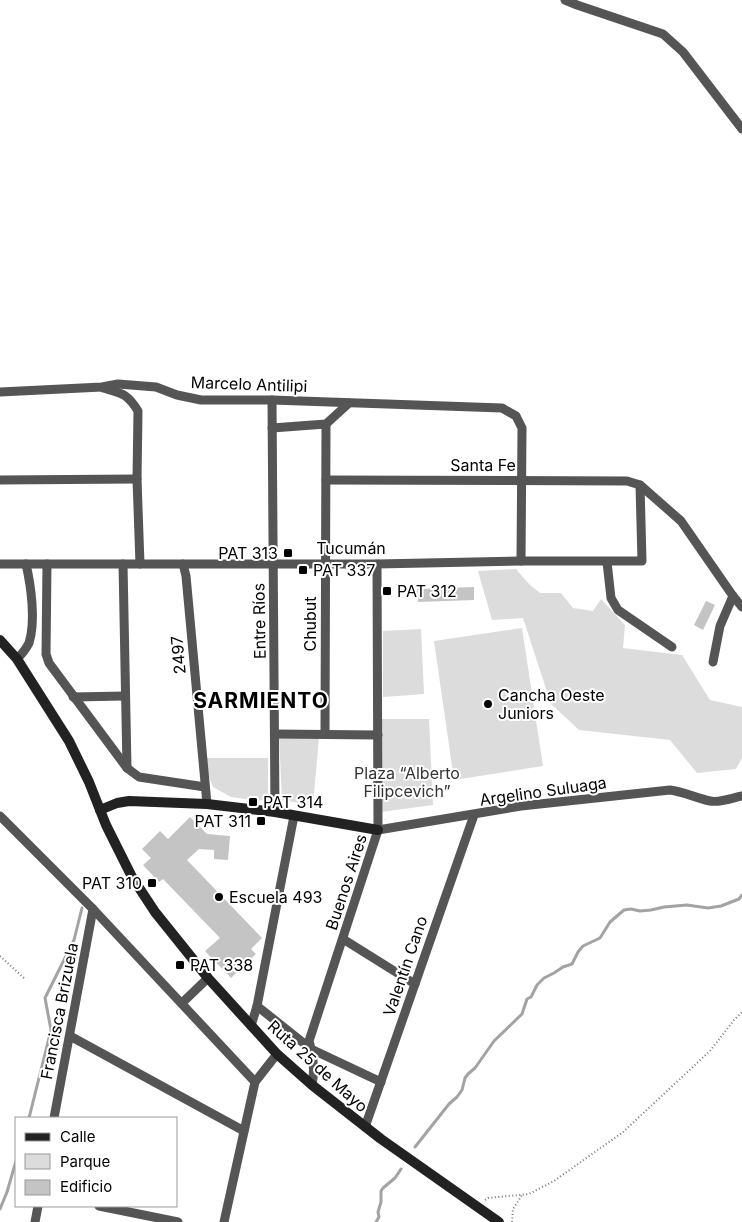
<svg xmlns="http://www.w3.org/2000/svg" width="742" height="1222" font-family="Inter,sans-serif">
<style>
.green{fill:#dcdcdc}
.lines{fill:none;stroke-linecap:round;stroke-linejoin:round}
.stream{stroke:#a3a3a3;stroke-width:3}
.building{fill:#c4c4c4}
.path{stroke:#777;stroke-width:2;stroke-dasharray:1 2.5;stroke-linecap:butt}
.street{stroke:#555;stroke-width:9}
.secondary{stroke:#222;stroke-width:10}
.poi-dot{fill:#000;stroke:#fff;stroke-width:2}
.labels{text-anchor:middle;stroke-width:4;stroke-linejoin:round;paint-order:stroke}
.street-label{font-size:16px;fill:#000;stroke:#fff}
.poi-label{font-size:16px;fill:#000;stroke:#fff;text-anchor:start}
.park-label{font-size:16px;fill:#333;stroke:#fff}
.district-label{font-size:21px;font-weight:bold;letter-spacing:1px;fill:#000;stroke:#fff}
</style>
<rect width="100%" height="100%" fill="#fff"/>
<!-- green -->
<g class="green">
<path d="M516 569 529 584 540 593H561L573 608 593 611 601 599 625 625 623 648 682 655 710 700 742 707V758L736 769 697 773 670 740 579 730 551 704 523 618 492 620 478 571Z"/>
<path d="M522 628 543 766 454 780 434 641Z"/>
<path d="M421 629 424 694 383 697V631Z"/>
<path d="M382 719H429L433 805 381 812Z"/>
<path d="M279 737 319 738 313 805 282 800Z"/>
<path d="M207 758H268V793L265 799 259 801 231 797 213 787 206 769Z"/>
</g>
<g class="lines">
<!-- stream -->
<g class="stream">
<path d="M29 1118 51 1030 45 998 74 940 82 908"/>
<path d="M415 1147 449 1104 457 1097 462 1090 465 1078 468 1074 475 1068 494 1041 522 1014 527 999 531 997 537 985 544 978 554 973 563 967 572 964 578 952 583 946 600 938 610 922 624 910 631 909 640 911 651 910 664 907 687 905 708 908 721 906 739 899 742 895"/>
<path d="M0 1209 7 1192 16 1161"/>
<path d="M376 1222 379 1217 378 1212 381 1202V1191L383 1188 395 1178 401 1169"/>
</g>
</g>
<!-- building -->
<g class="building">
<path d="M474 587V600L418 602 417 589Z"/>
<path d="M706 601 715 605 703 630 694 625Z"/>
<path d="M190 817 207 834 230 836 228 860 214 859V850L199 849 187 860 262 938 251 949 256 954 231 978 205 951 220 938 163 879 159 882 143 865 151 858 142 849 160 831 168 839Z"/>
</g>
<g class="lines">
<!-- path -->
<g class="path">
<path d="M0 956 25 979"/>
<path d="M485 1200 488 1198 529 1194 554 1181 623 1132 710 1051 734 1020 742 1012"/>
<path d="M512 1222 513 1209 522 1195"/>
</g>
<!-- street -->
<g class="street">
<path d="M565 0 577 5 663 34 683 52 742 129"/>
<path d="M103 388C121 393 127 393 138 411L137 479 140 564"/>
<path d="M0 392 102 387 118 384 156 387 177 395 201 400H272L502 408 516 416 522 428 521 561"/>
<path d="M272 400 275 812"/>
<path d="M272 428 326 424 349 403"/>
<path d="M0 480 137 479"/>
<path d="M326 480 627 481 640 485 681 521 733 596 742 607"/>
<path d="M607 562 611 598 618 610 672 647"/>
<path d="M0 564H377L521 561H642L640 485"/>
<path d="M47 564 46 654 49 663 127 768 139 777 205 787"/>
<path d="M123 564 127 768"/>
<path d="M183 564 186 576 207 804"/>
<path d="M17 659C22 654 26 649 29 643 36 621 31 586 26 564"/>
<path d="M713 662 720 626 733 596"/>
<path d="M73 697 125 696"/>
<path d="M275 734 378 735"/>
<path d="M325 734 326 424"/>
<path d="M0 816 93 909 255 1082"/>
<path d="M378 830 521 806 670 790C684 792 696 798 710 801 720 803 732 798 742 796"/>
<path d="M343 939 415 984"/>
<path d="M182 1003 208 978"/>
<path d="M257 1006 311 1049 381 1082"/>
<path d="M251 1026 257 1006 294 816"/>
<path d="M70 1036 244 1131"/>
<path d="M312 1085C315 1071 313 1055 309 1041L378 830 377 564"/>
<path d="M54 1118 93 909"/>
<path d="M365 1127 474 815"/>
<path d="M99 1206 178 1222"/>
<path d="M35 1222 38 1206"/>
<path d="M224 1222 255 1082 277 1054"/>
</g>
<!-- secondary -->
<g class="secondary">
<path d="M0 640 17 659 69 741 89 782 106 825 132 877 155 912 208 978 277 1054 312 1085 381 1139 499 1222"/>
<path d="M100 810 117 803 129 801 207 804 275 812 378 830"/>
</g>
</g>
<!-- markers -->
<g class="poi-dot">
<rect x="283" y="548" width="10" height="10" rx="2.5"/>
<rect x="298" y="565" width="10" height="10" rx="2.5"/>
<rect x="382" y="586" width="10" height="10" rx="2.5"/>
<circle cx="488" cy="704" r="5"/>
<rect x="248" y="797" width="10" height="10" rx="2.5"/>
<rect x="256" y="816" width="10" height="10" rx="2.5"/>
<rect x="147" y="878" width="10" height="10" rx="2.5"/>
<circle cx="219" cy="897" r="5"/>
<rect x="175" y="960" width="10" height="10" rx="2.5"/>
</g>
<g class="labels">
<!-- street labels -->
<g class="street-label">
<text transform="translate(249 384) rotate(2)" y="6">Marcelo Antilipi</text>
<text x="483" y="471">Santa Fe</text>
<text x="351" y="554">Tucumán</text>
<text transform="translate(259 621) rotate(-91)" y="6">Entre Ríos</text>
<text transform="translate(310 624) rotate(-90)" y="6">Chubut</text>
<text transform="translate(178 655) rotate(-95)" y="6">2497</text>
<text transform="translate(543 791) rotate(-8)" y="6">Argelino Suluaga</text>
<text transform="translate(346 882) rotate(-72)" y="6">Buenos Aires</text>
<text transform="translate(405 966) rotate(-71)" y="6">Valentín Cano</text>
<text transform="translate(59 1011) rotate(-79)" y="6">Francisca Brizuela</text>
<text transform="translate(318 1066) rotate(42)" y="6">Ruta 25 de Mayo</text>
</g>
<!-- poi labels -->
<g class="poi-label">
<text x="278" y="559" text-anchor="end">PAT 313</text>
<text x="313" y="576">PAT 337</text>
<text x="397" y="597">PAT 312</text>
<text x="498" y="701">Cancha Oeste<tspan x="498" dy="18">Juniors</tspan></text>
<text x="263" y="808">PAT 314</text>
<text x="251" y="827" text-anchor="end">PAT 311</text>
<text x="142" y="889" text-anchor="end">PAT 310</text>
<text x="229" y="903">Escuela 493</text>
<text x="190" y="971">PAT 338</text>
</g>
<!-- park labels -->
<g class="park-label">
<text x="407" y="779">Plaza “Alberto<tspan x="407" dy="18">Filipcevich”</tspan></text>
</g>
<!-- district labels -->
<g class="district-label">
<text x="261" y="708">SARMIENTO</text>
</g>
</g>
<!-- legend -->
<rect x="15" y="1117" width="162" height="90" fill="#ffffff" stroke="#999999"/>
<rect x="25" y="1133" width="25" height="8" fill="#222222" stroke="#999999"/>
<text x="60" y="1142" font-size="15" fill="#000000">Calle</text>
<rect x="25" y="1154" width="25" height="15" fill="#dcdcdc" stroke="#999999"/>
<text x="60" y="1167" font-size="15" fill="#000000">Parque</text>
<rect x="25" y="1180" width="25" height="15" fill="#c4c4c4" stroke="#999999"/>
<text x="60" y="1192" font-size="15" fill="#000000">Edificio</text>
</svg>
